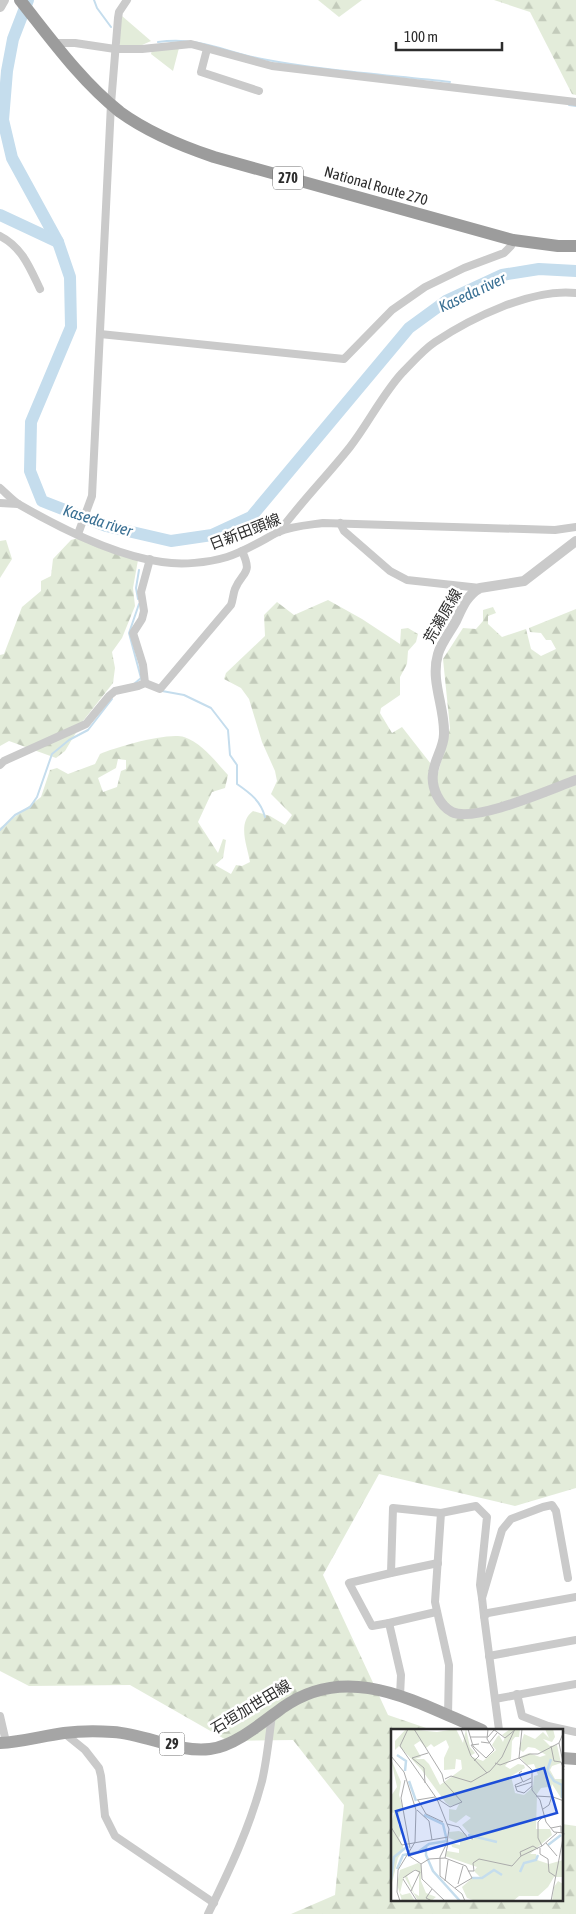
<svg xmlns="http://www.w3.org/2000/svg" width="576" height="1914" font-family="'Asap Condensed','Noto Sans JP',sans-serif">
<style>
.grass{fill:#e3ecda}
.forest{fill:url(#forest-firs);fill-rule:evenodd}
.lines{fill:none;stroke-linecap:round;stroke-linejoin:round}
.stream{stroke:#c5dded;stroke-width:2}
.river{stroke:#c5dded;stroke-width:12}
.minor{stroke:#cacaca;stroke-width:8}
.tertiary{stroke:#cacaca;stroke-width:10}
.primary{stroke:#a5a5a5;stroke-width:12}
.trunk{stroke:#9c9c9c;stroke-width:12}
.labels{text-anchor:middle;stroke-width:5;stroke-linejoin:round;paint-order:stroke}
.shield{fill:#fff;stroke:#6c6c6c;stroke-width:1}
.shield-label{font-size:14px;font-weight:bold;fill:#2d2d2d}
.street-label{font-size:15px;fill:#2d2d2d;stroke:#fff}
.water-label{font-size:16px;font-style:italic;fill:#386f93;stroke:#fff}
.inset-river{fill:none;stroke:#c5dded;stroke-width:2.5}
.inset-road{fill:none;stroke:#ababab;stroke-width:1}
.view{fill:#1d4ed8;fill-opacity:0.15;stroke:#1d4ed8;stroke-width:2.5}
.inset-edge{fill:none;stroke:#2d2d2d;stroke-width:2.5}
</style>
<defs>
<pattern id="forest-firs" width="22" height="20" patternUnits="userSpaceOnUse" patternTransform="scale(1.25)"><rect width="22" height="20" fill="#e3ecda"/><path d="M5 1l3.5 6h-7zM16 11l3.5 6h-7z" fill="#c3cbbb"/></pattern>
</defs>
<rect width="100%" height="100%" fill="#fff"/>
<!-- grass -->
<g class="grass">
<path d="M122 16 151 41 142 45 120 46V22Z"/>
<path d="M179 48 173 71 151 54 152 50Z"/>
</g>
<!-- forest -->
<g class="forest">
<path d="M318 0H362L339 17Z"/>
<path d="M494 0H576V95L572 94 530 12Z"/>
<path d="M78 538 138 560 133 588 135 606 122 638 112 652 115 668 113 683 83 721 65 751 56 758 9 741 0 746V655L4 654 22 607 41 591V581L51 576 53 559 71 540Z"/>
<path d="M6 540 12 559 0 578V541Z"/>
<path d="M328 600 362 619 400 644 401 629 408 628 418 634 416 642 408 651 407 664 400 677V695L381 708 380 713 392 733 402 727 438 773 450 728 443 659 463 628 476 629 483 621V610L493 607 496 613 488 616V624L502 637 526 629 531 649 541 656 556 649 551 640H546L541 633 530 632 529 628 576 609V1488L515 1506 379 1474 323 1575 388 1715 432 1730H392V1900H562V1824L576 1826V1914H291L335 1895 344 1805 293 1740 228 1741 130 1685 29 1686 0 1671V828L41 797 50 770 57 768 68 774 95 764 100 754C116 747 168 732 184 737 202 743 216 762 228 775L225 788 212 792 198 822 218 853 223 839 226 840 223 858 215 865 231 874 236 865 242 866 250 862C247 845 237 823 253 811L270 816 285 825 292 815 271 794 277 781 275 771 262 742 249 699 241 688 224 679 226 673 265 636 264 615 277 602 294 615ZM118 759 126 760V769L121 771 117 787 103 792 98 778 116 768Z"/>
</g>
<g class="lines">
<!-- stream -->
<g class="stream">
<path d="M94 0 97 8 111 27"/>
<path d="M158 42C199 36 224 52 262 59 324 71 388 75 450 82"/>
<path d="M569 105 576 106"/>
<path d="M138 599 136 588 139 570"/>
<path d="M134 684 141 678 129 633 139 604"/>
<path d="M162 691 184 695 211 708 228 730 230 755 237 765V784C250 793 261 801 265 817"/>
<path d="M0 830 15 815 30 807 37 797 52 754 69 740 88 730 112 699"/>
</g>
<!-- river -->
<g class="river">
<path d="M28 0 13 39 7 71 3 120 12 158 58 242 70 277 71 327 31 422 30 471 42 501 106 526 171 541 212 535 251 517 409 328 446 301 502 275 539 269 576 271"/>
<path d="M0 215 58 242"/>
</g>
<!-- minor -->
<g class="minor">
<path d="M54 43H75L115 49H142L191 44 272 66 576 102"/>
<path d="M207 49 201 72 259 91"/>
<path d="M0 236C22 247 30 268 40 289"/>
<path d="M100 334 344 359 392 310 425 287 464 268 504 253 511 246 513 240"/>
<path d="M0 488C6 493 13 501 20 505 60 528 117 556 162 562 182 565 207 563 227 557 246 551 261 541 278 532 292 526 309 525 323 523L555 530 576 527"/>
<path d="M0 503 18 504"/>
<path d="M340 523 344 531 390 571 407 580 480 588"/>
<path d="M279 532C301 502 327 476 350 447 368 424 382 395 402 373 412 363 423 350 435 342 471 318 532 288 576 293"/>
<path d="M78 534 92 496 111 104 118 18 119 12 127 0"/>
<path d="M145 683 143 665 133 633 142 619 144 611 141 592 150 559"/>
<path d="M0 765 4 761 86 724 109 696 115 691 138 686 145 683 160 689 231 605C233 600 233 594 235 589 243 570 253 575 242 551"/>
<path d="M441 1513 435 1602 449 1665 448 1716"/>
<path d="M391 1573 438 1563"/>
<path d="M484 1616 482 1598 502 1530 511 1519 543 1507 552 1505 556 1511 568 1578"/>
<path d="M389 1623 436 1612"/>
<path d="M489 1656 576 1640"/>
<path d="M517 1694 522 1716 548 1726 576 1732"/>
<path d="M400 1696 401 1675 389 1623 372 1626 349 1583 391 1573 393 1508 441 1513 476 1506 487 1517 480 1585 482 1598"/>
<path d="M495 1699 576 1684"/>
<path d="M0 1716 6 1742"/>
<path d="M499 1730 484 1616 488 1613 576 1597"/>
<path d="M64 1733 85 1750 99 1768 101 1776 105 1816 115 1836 214 1903"/>
<path d="M208 1914C229 1871 250 1827 262 1781 267 1760 269 1737 272 1715"/>
</g>
<!-- tertiary -->
<g class="tertiary">
<path d="M0 7 4 0"/>
<path d="M576 541 524 581 480 588C467 595 462 608 456 621 450 632 441 643 438 654 430 681 445 707 444 734 444 748 434 760 433 774 431 788 440 806 452 812 475 823 551 789 576 780"/>
</g>
<!-- primary -->
<g class="primary">
<path d="M0 1743C22 1742 42 1736 64 1733 80 1731 97 1731 113 1732 146 1734 178 1753 210 1749 235 1746 263 1722 282 1708 349 1660 417 1703 482 1730"/>
<path d="M562 1758 576 1759"/>
</g>
<!-- trunk -->
<path class="trunk" d="M20 0C51 39 81 81 120 112 149 133 181 146 214 157L513 240 558 246H576"/>
</g>
<g class="labels">
<!-- shield labels -->
<g class="shield">
<rect x="273" y="166.5" width="30" height="23" rx="4"/>
<rect x="159.5" y="1732.5" width="25" height="23" rx="4"/>
</g>
<g class="shield-label">
<text x="288" y="183">270</text>
<text x="172" y="1749">29</text>
</g>
<!-- street labels -->
<g class="street-label">
<text transform="translate(376 186) rotate(16)" y="5">National Route 270</text>
<text transform="translate(245 532) rotate(-21)" y="5">日新田頭線</text>
<text transform="translate(443 616) rotate(-60)" y="5">荒瀬原線</text>
<text transform="translate(251 1707) rotate(-31)" y="5">石垣加世田線</text>
</g>
<!-- water labels -->
<g class="water-label">
<text transform="translate(472 292) rotate(-25)" y="6">Kaseda river</text>
<text transform="translate(98 520) rotate(18)" y="6">Kaseda river</text>
</g>
</g>
<!-- overview -->
<g transform="translate(391 1729)">
<rect width="172" height="172" fill="#fff"/>
<path d="M15 0 46 3 65 0 72 14 75 0 79 18 84 24 79 27 92 32 105 21 101 16 106 8 108 6 112 13 114 8 111 6 119 0H129L128 8H124L121 12 120 30 114 37 119 40 127 35 133 36 134 39 120 47 124 64 133 66 142 58 143 47 147 46 143 35 136 36 129 28 138 24 149 28 155 26 144 19 137 18 132 23 128 20 133 5 144 10 152 3 158 9 154 0H162L164 8 161 13 152 10 159 17 166 16 170 34 161 37 159 41 164 50H171L172 61 170 69 161 55 160 62 157 58 150 59 146 65 145 100H159L161 106 139 125H145L146 131 158 135 172 131V148H163L157 158 147 167H128L122 172H85L76 169 71 158 80 150 89 148 83 142 86 138 54 127 56 122 68 124V120L61 118 60 114 69 116V113L58 109V103L68 102 75 105 77 111 83 110 71 96 80 89 75 86 65 94 58 91V80L65 81 68 75 59 77 55 74 30 40 8 17 4 21V12ZM55 11 58 18 53 29V41L64 40 65 30 70 31 71 40 49 56 38 35 33 30H24L30 28 23 16 29 12 35 19 40 15 43 18ZM0 30 10 53 8 66 12 80 7 85V96L12 100 8 109 13 120 7 129 0 158V96L3 84 0 83V67L6 58ZM27 134 30 136V152L35 164 45 168 40 172H27L13 147 9 164 11 166 19 164 24 172H11L6 155 9 141ZM24 140 28 144V167L23 164 16 147ZM167 152 172 155V172H161L163 158Z" fill="#e3ecda" fill-rule="evenodd"/>
<path class="inset-river" d="M6 26 15 32 14 42M160 30 156 42 163 52 171 56V69M18 52 25 72M77 106 106 113M157 116 170 106M35 117V126L42 142 69 172M6 140 12 126 27 123 38 115 56 112 52 95 33 86M129 143 133 134 145 131 147 126M81 149H91L103 141 111 146M0 150 3 128 17 117"/>
<path class="inset-road" d="M17 0 9 17 46 70 58 100 56 114 49 128V147L71 165 74 172M23 0 51 45 53 53 71 73 59 78 47 70M70 0 80 27 96 44M77 0 82 17 95 29 103 21 96 10 97 0M102 0 114 9 125 0M131 0 128 29 141 41V61L149 71 155 93 163 103 173 104M173 2 168 14 173 38M79 8H97L103 1M90 13 98 14 106 4M160 17 163 32 170 33 173 41M0 27 13 43 25 81 24 113 7 141 6 163 9 172M83 32 88 27 80 16 88 15M104 34 109 36 139 25H147L168 14M131 42 128 44 132 53 140 49M54 50 60 47 80 53 99 42 111 28 123 2M14 51 10 69 19 119M131 53 124 56 126 62 133 64 141 57M34 54 33 39 21 29 37 24M125 58 141 53M145 67 162 68 173 72M26 71 44 68M27 71 35 85 52 93M152 80 158 76 161 67M26 81 38 92 41 111M56 95 68 98 77 109 82 110M0 98 11 116 57 108M160 99 170 97V104M155 114 166 127M151 117 147 109V93L153 87M149 119V125L157 130 158 143 164 147M17 126 30 135 31 150 54 172M130 127 151 117 166 104M54 129 57 114M30 135 38 130 54 129 75 137 81 149 64 159M77 142H83L82 134 88 130 121 137 130 127 129 123 142 117 147 120M12 149 24 141 29 143 20 162M12 150 26 172M54 152 57 131M67 155 72 137M41 172 35 169 41 160M160 172 173 104"/>
<path class="view" d="M153 39 166 84 18 126 5 82Z"/>
<rect width="172" height="172" class="inset-edge"/>
</g>
<!-- scale -->
<path d="M396 42v8h106v-8" fill="none" stroke="#2d2d2d" stroke-width="2.5"/>
<text x="404" y="42" font-size="15" fill="#2d2d2d" stroke="#ffffff" stroke-width="4" paint-order="stroke">100 m</text>
</svg>
